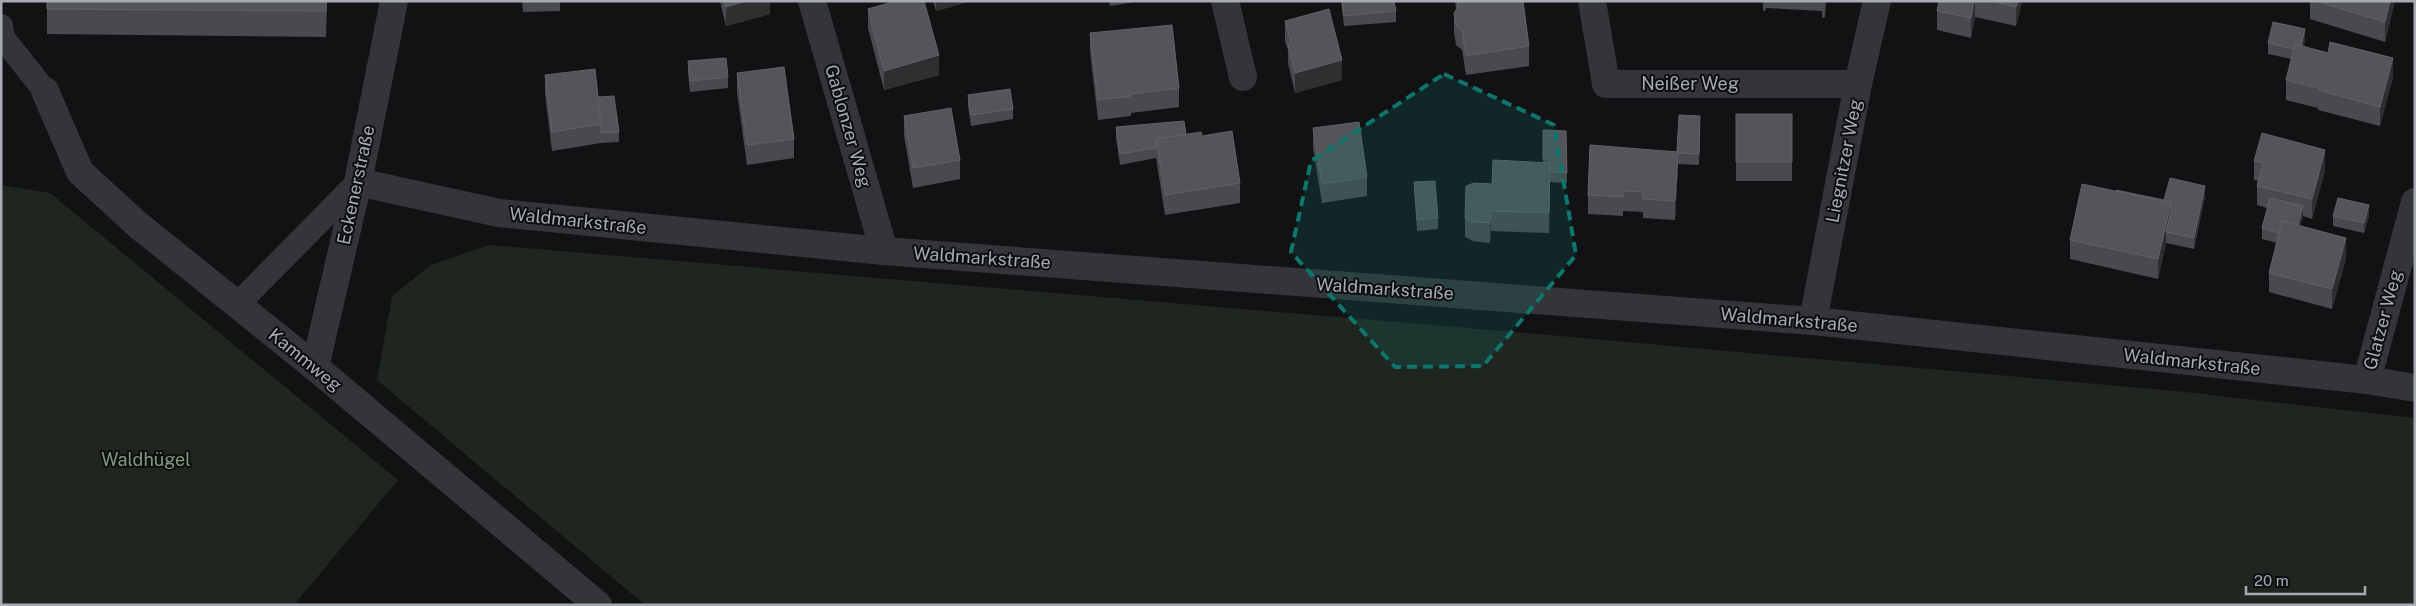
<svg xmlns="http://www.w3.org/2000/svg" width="2416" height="606" font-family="'Public Sans',sans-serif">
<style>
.green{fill:#1f2620}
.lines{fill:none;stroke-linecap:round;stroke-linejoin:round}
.service{stroke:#343538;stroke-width:24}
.minor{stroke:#343538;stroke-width:28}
.wall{fill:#494a4e}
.shaded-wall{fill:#2f2f32}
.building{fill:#535558;stroke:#606266}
.marked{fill:#0f766e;fill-opacity:0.2;stroke:#0f766e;stroke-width:4;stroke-dasharray:10 6;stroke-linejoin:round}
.labels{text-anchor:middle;stroke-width:4;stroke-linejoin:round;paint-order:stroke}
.street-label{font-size:18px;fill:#a6aab2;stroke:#0d0e0f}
.park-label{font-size:18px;fill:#7f9b7f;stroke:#0d0e0f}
</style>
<rect width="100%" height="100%" fill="#121214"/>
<!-- green -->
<g class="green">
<path d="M1 185 50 193 398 480 294 605H1Z"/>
<path d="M489 245 1549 335 2176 391 2415 418V605H645L377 380 392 296 431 265Z"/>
</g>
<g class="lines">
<!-- service -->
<g class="service">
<path d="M1 26 3 38 45 91"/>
<path d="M237 305 358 182"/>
</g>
<!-- minor -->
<g class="minor">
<path d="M812 1 884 251"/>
<path d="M1225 1 1243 77"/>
<path d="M1592 1 1606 84H1858"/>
<path d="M45 91 80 172 138 225 315 367 598 605"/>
<path d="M358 182 499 213 884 251 1813 321 2367 380 2415 388"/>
<path d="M1813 321 1858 84 1877 1"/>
<path d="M315 367 358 182 394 1"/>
<path d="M2367 380 2415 202"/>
</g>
</g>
<!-- wall -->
<g class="wall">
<path d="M47 1H327L326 37 47 34Z"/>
<path d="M522 1H560V11L523 12Z"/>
<path d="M720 1H770V14L726 26Z"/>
<path d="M933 1H971L936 11Z"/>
<path d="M1109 1H1141L1110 6Z"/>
<path d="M1341 1H1394L1396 11V22L1344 26Z"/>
<path d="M1455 1H1523L1529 46V66L1466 75 1462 50 1456 45 1454 33V13L1456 9Z"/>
<path d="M1763 1H1826L1825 17 1822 18V11L1766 8 1765 11H1763Z"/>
<path d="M1939 1H2022L2016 26 1975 17 1971 38 1937 30V11Z"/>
<path d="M2310 1H2395L2385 42 2310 19Z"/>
<path d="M868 9 939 75 884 90 868 28Z"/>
<path d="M1285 21 1342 80 1295 93 1288 63V50L1285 41Z"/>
<path d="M1090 33 1179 88V107L1131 113V116L1098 120 1090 52Z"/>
<path d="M2305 40 2304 46 2393 77 2380 126 2318 110V108L2286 100V80L2291 59 2268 54V43Z"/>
<path d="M688 61 728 77V88L690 92 688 72Z"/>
<path d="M737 73 794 139V158L747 165 737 93Z"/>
<path d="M545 75 598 97 619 132V142L601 143 552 151 545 94Z"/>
<path d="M968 95 1013 109V119L971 126 968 106Z"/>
<rect x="1736" y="114" width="56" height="67"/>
<path d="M904 116 960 160V179L913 188 904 136Z"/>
<path d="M1116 127 1202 136 1240 183V203L1165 215 1156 158 1120 165 1116 138Z"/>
<path d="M1700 127 1699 165 1678 164 1675 220 1643 218V212L1623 211V216L1588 214V195L1677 151Z"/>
<path d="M1313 128 1367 177V196L1322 203 1313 148Z"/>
<path d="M1543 130 1566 131 1567 183 1550 182 1549 233 1491 231 1490 243 1473 241 1465 237V218L1492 184 1543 163Z"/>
<path d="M2254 161 2325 170 2312 219 2303 216 2300 226 2346 258 2332 309 2269 292V273L2277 243 2262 239V228L2267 208 2257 205V186L2258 181 2254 180Z"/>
<path d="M1414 182 1438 218V229L1417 231Z"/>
<path d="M2205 197 2194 249 2166 243 2158 279 2070 259V240L2164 200Z"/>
<path d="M2333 216H2369L2364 233 2333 226Z"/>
</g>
<!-- shaded-wall -->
<g class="shaded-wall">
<path d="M746 1H770V14L726 26V7Z"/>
<path d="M936 1H971L936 11Z"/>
<path d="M1974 1H1975V17L1971 38V18Z"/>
<path d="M2018 1H2022L2016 26V7Z"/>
<path d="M2390 1H2395L2385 42V22Z"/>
<path d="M2305 29V40L2300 61V50Z"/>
<path d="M939 55V75L884 90V71Z"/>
<path d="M2393 58V77L2380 126V107Z"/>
<path d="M1342 60V80L1295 93V73Z"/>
<path d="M2325 150V170L2312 219V199Z"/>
<path d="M1678 152V171L1675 220V201Z"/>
<path d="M2205 186V197L2194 249V238Z"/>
<path d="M2171 203V222L2166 232V243L2158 279V259Z"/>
<path d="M2369 205V216L2364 233V223Z"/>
<path d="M2303 206V217L2295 244V234Z"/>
<path d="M1491 211V231L1490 243V223Z"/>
<path d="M2346 238V258L2332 309V289Z"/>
</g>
<!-- building -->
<g class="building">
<path d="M47 1H326V11L47 9Z"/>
<path d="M725 1H746L726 7Z"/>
<path d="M896 1H924L939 55 884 71 868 9Z"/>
<path d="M1342 1H1394L1396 11 1344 16Z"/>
<path d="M1457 1H1468L1458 3V8Z"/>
<path d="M1468 1H1523L1529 46 1466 56 1462 31 1456 26 1454 13 1459 6 1458 3Z"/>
<path d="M1939 1H1974L1971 18 1937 11Z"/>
<path d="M1991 1H2018L2016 7Z"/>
<path d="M2315 1H2390L2385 22Z"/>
<path d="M1329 9 1342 60 1295 73 1288 44 1291 43 1285 21Z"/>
<path d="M2273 22 2305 29 2301 46 2295 44 2294 49 2268 43Z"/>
<path d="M1172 25 1179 88 1131 94V96L1098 100 1090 33Z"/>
<path d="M2330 42 2393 58 2380 107 2318 90V88L2286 80 2295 44 2328 53Z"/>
<path d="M726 58 728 77 690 81 688 61Z"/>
<path d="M784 67 794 139 747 145 737 73Z"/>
<path d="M595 69 601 124 552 132 545 75Z"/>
<path d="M1010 89 1013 109 971 115 968 95Z"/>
<path d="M614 96 619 132 601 133V124L598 97Z"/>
<path d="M951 108 960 160 913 168 904 116Z"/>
<rect x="1736" y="114" width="56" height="48"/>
<path d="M1679 115 1700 116 1699 154 1678 153V152L1677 151Z"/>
<path d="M1184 121 1186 134 1156 139V148L1120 154 1116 127Z"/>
<path d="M1359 122 1367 177 1322 184 1313 128Z"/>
<path d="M1543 130 1566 131 1567 173 1550 172 1549 158 1543 159Z"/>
<path d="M1232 131 1240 183 1165 195 1156 139 1201 132 1202 136Z"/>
<path d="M2262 133 2325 150 2312 199 2257 186 2263 163 2254 161Z"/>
<path d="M1590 145 1678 152 1675 201 1643 199V192L1623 191V197L1588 195Z"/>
<path d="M1493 160 1550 163 1549 213 1491 211 1490 223 1473 222 1465 218 1466 186 1474 183 1492 184Z"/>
<path d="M2170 178 2205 186 2194 238 2166 232 2171 211V203L2116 191V190L2164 200Z"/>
<path d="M1435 181 1438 218 1417 220 1414 182Z"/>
<path d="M2082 184 2171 203 2158 259 2070 240Z"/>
<path d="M2270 198 2303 206 2298 225 2282 221 2279 233 2262 228Z"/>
<path d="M2338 198 2369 205 2364 223 2333 216Z"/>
<path d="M2282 221 2346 238 2332 289 2269 273Z"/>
</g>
<!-- marked area -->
<path class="marked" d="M1444 74 1554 125 1576 255 1483 366 1395 367 1291 252 1311 161Z"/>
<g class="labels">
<!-- street labels -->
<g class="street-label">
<text x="1690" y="90">Neißer Weg</text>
<text transform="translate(848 126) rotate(74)" y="6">Gablonzer Weg</text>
<text transform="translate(1844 161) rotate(-79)" y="6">Liegnitzer Weg</text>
<text transform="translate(356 185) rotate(-78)" y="6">Eckenerstraße</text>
<text transform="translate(578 221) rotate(6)" y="6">Waldmarkstraße</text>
<text transform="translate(982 258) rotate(4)" y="6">Waldmarkstraße</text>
<text transform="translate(1385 289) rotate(4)" y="6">Waldmarkstraße</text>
<text transform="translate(1789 320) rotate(5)" y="6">Waldmarkstraße</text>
<text transform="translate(2383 320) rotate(-75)" y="6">Glatzer Weg</text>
<text transform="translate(305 360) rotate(39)" y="6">Kammweg</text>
<text transform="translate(2192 362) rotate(6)" y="6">Waldmarkstraße</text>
</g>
<!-- park labels -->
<g class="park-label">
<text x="146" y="466">Waldhügel</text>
</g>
</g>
<!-- border -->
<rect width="2416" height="606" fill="none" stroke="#a6aab2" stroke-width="5"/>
<!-- scale -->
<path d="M2246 586v8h119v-8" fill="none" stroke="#a6aab2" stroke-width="2.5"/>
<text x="2254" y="586" font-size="15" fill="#a6aab2" stroke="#0d0e0f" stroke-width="4" paint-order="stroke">20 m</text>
</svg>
